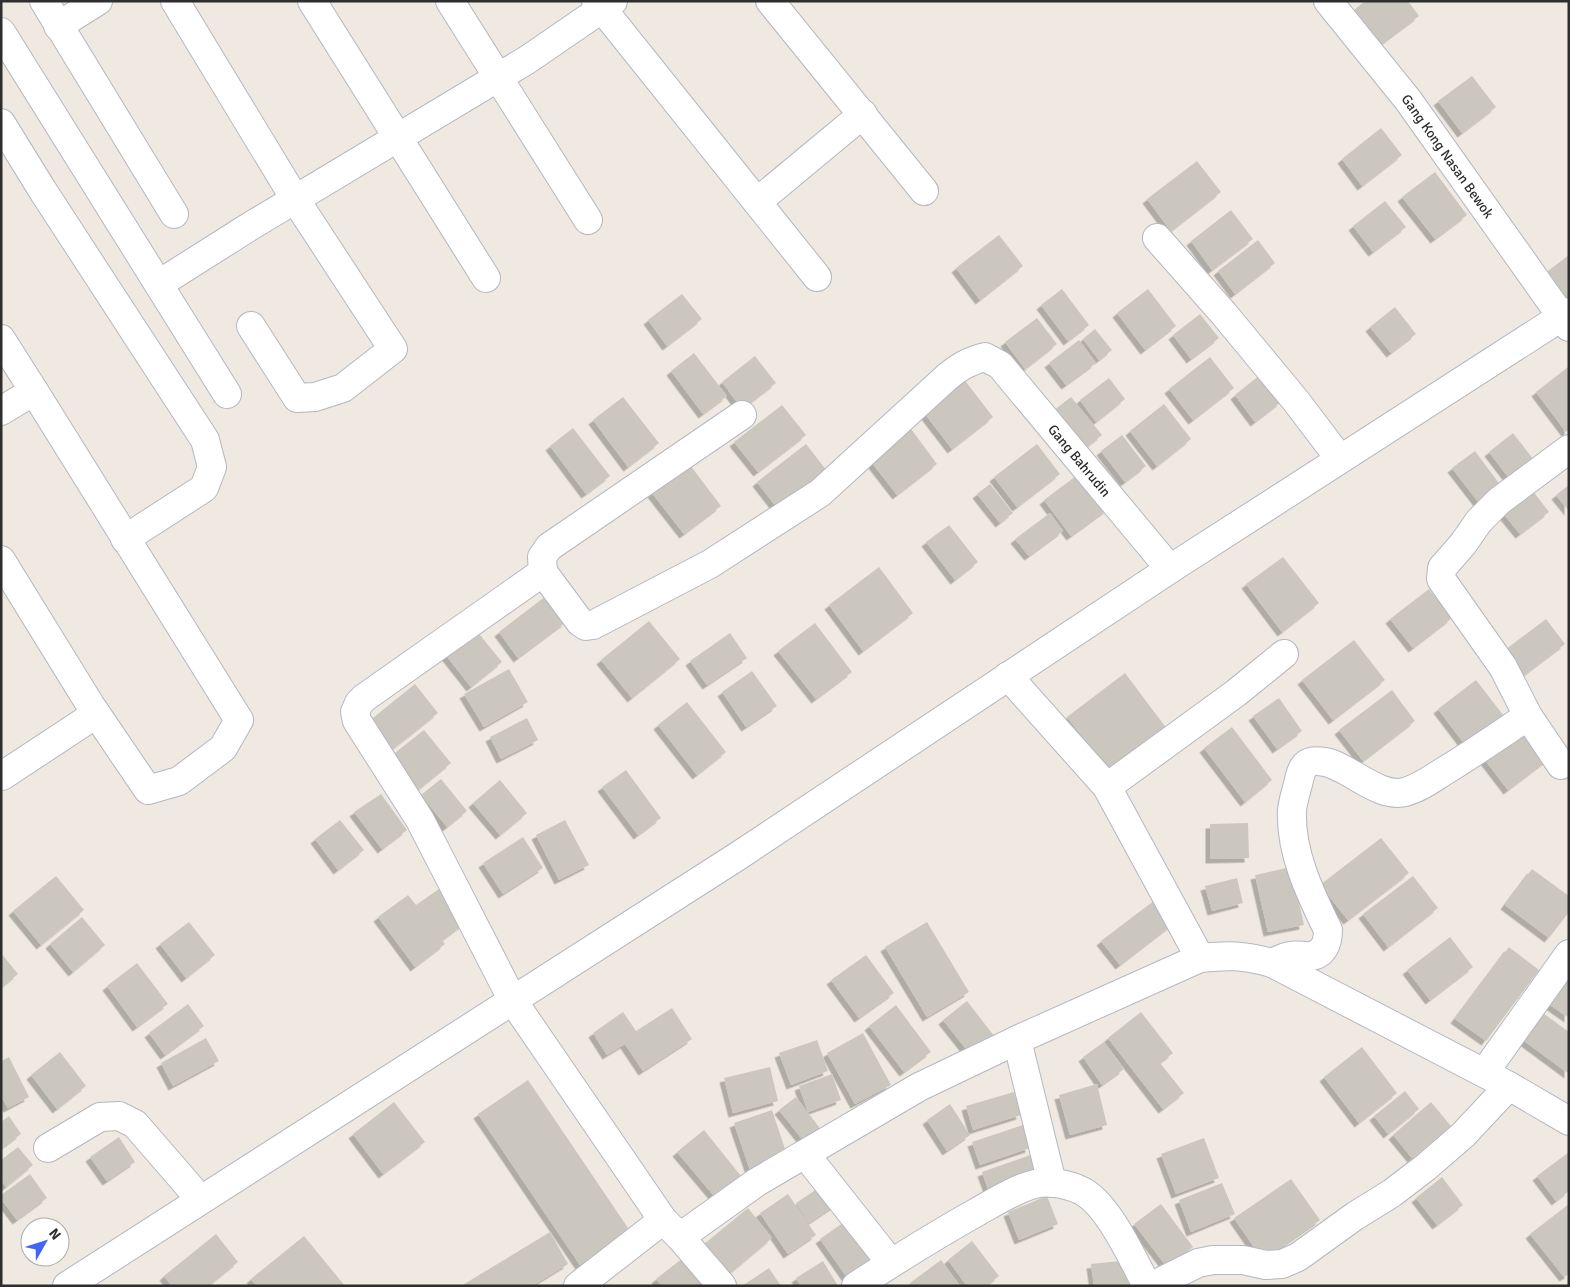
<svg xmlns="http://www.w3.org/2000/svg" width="1570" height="1287" font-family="Signika,sans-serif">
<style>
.building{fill:#cbc7bf;filter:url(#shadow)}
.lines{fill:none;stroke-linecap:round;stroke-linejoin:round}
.minor-casing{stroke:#b4b7c1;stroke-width:30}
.minor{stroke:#fff;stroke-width:28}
.labels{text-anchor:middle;stroke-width:4;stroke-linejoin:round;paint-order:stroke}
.street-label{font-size:14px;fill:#2e2e2e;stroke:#fff}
</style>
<defs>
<filter id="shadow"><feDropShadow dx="-4.5" dy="4.5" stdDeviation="0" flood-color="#0004"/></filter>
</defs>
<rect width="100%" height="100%" fill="#efe9e1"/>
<!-- building -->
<g class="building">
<path d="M1365 1H1408L1419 16 1380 45 1354 10Z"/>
<path d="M1472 76 1496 107 1462 133 1438 101Z"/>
<path d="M1381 128 1402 155 1362 186 1342 159Z"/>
<path d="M1197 161 1221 192 1171 231 1147 199Z"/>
<path d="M1435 172 1467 215 1435 239 1402 197Z"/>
<path d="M1385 201 1406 227 1373 252 1353 226Z"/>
<path d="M1231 210 1253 239 1212 270 1191 241Z"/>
<path d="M999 235 1023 266 980 300 956 268Z"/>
<path d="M1258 240 1275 263 1235 294 1218 271Z"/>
<path d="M1569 255V299L1561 305 1540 277Z"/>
<path d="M1062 289 1089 325 1068 341 1041 305Z"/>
<path d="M1148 289 1176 326 1145 350 1117 313Z"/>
<path d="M682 294 702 319 667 346 648 320Z"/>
<path d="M1395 307 1416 334 1391 353 1370 327Z"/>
<path d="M1200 314 1219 338 1191 359 1173 335Z"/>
<path d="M1037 318 1057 344 1025 369 1005 342Z"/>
<path d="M1095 329 1112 350 1099 360 1083 339Z"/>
<path d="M1079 340 1096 363 1066 385 1049 363Z"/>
<path d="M694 353 727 396 703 414 671 371Z"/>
<path d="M755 356 776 383 742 409 722 382Z"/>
<path d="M1210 357 1234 388 1193 420 1169 389Z"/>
<path d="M1568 367 1569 430 1566 432 1536 392Z"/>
<path d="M960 374 993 417 952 449 919 406Z"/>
<path d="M1260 375 1281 402 1255 422 1235 395Z"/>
<path d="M1109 378 1125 399 1096 422 1080 400Z"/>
<path d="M623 397 659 443 628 467 593 420Z"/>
<path d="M1071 397 1102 435 1083 450 1053 411Z"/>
<path d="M1164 404 1191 439 1157 466 1130 431Z"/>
<path d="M782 405 806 435 758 472 734 442Z"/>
<path d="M573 428 610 476 586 494 550 446Z"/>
<path d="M911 429 937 464 897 495 870 460Z"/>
<path d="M1513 433 1534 460 1509 478 1489 452Z"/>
<path d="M1122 435 1146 466 1125 482 1101 451Z"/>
<path d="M806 444 827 471 778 509 757 482Z"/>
<path d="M1037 444 1060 474 1017 507 994 477Z"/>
<path d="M1475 451 1501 486 1479 503 1452 468Z"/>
<path d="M690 465 721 506 684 534 652 493Z"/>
<path d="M1080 473 1108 509 1071 536 1044 500Z"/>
<path d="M990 484 1013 513 1000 523 977 494Z"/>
<path d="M1569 485V511L1556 495Z"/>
<path d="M1532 490 1549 512 1520 534 1502 512Z"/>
<path d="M1050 513 1063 531 1029 556 1015 539Z"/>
<path d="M949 525 978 562 955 580 926 542Z"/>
<path d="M1283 557 1319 603 1282 632 1246 584Z"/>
<path d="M879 567 913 613 863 651 829 605Z"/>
<path d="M1429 589 1452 618 1413 648 1390 619Z"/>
<path d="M546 596 566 622 518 658 499 632Z"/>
<path d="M1546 619 1565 644 1524 675 1505 650Z"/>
<path d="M649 621 680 659 632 698 601 660Z"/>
<path d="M815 623 852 672 816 699 778 651Z"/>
<path d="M471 624 502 662 471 687 441 649Z"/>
<path d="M730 633 747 658 707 685 690 661Z"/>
<path d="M1354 640 1385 680 1333 720 1302 680Z"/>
<path d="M509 669 528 702 484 727 464 694Z"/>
<path d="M752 671 777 706 746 727 722 692Z"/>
<path d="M1125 673 1170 733 1113 777 1067 717Z"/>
<path d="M1476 680 1507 720 1469 750 1438 709Z"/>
<path d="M415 684 438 713 390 751 368 722Z"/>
<path d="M1392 690 1415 721 1363 761 1339 730Z"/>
<path d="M1279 698 1302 731 1277 749 1253 716Z"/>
<path d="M687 702 726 752 697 775 658 725Z"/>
<path d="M527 718 538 740 501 759 490 737Z"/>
<path d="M1524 724 1550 758 1508 790 1482 756Z"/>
<path d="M1232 727 1272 780 1245 802 1204 748Z"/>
<path d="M424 730 451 763 418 790 391 756Z"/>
<path d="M626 770 661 818 638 835 602 787Z"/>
<path d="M441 779 467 811 447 827 421 795Z"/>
<path d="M500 780 527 813 500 835 473 803Z"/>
<path d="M381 794 407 830 382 849 354 812Z"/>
<path d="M340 820 364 850 338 870 315 839Z"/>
<path d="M565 820 589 865 559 880 536 835Z"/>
<path d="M1248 823 1249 858 1210 859V824Z"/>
<path d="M523 837 543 868 503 894 483 863Z"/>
<path d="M1381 838 1409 873 1348 920 1320 885Z"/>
<path d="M1291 867 1304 925 1268 932 1255 875Z"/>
<path d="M1532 869 1569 896V912L1549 938 1505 905Z"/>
<path d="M56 876 84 910 41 945 13 911Z"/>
<path d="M1413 876 1438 908 1388 947 1363 914Z"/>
<path d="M1237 878 1243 903 1212 911 1205 886Z"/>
<path d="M439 889 465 923 442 940 445 944 415 967 378 917 408 895 416 905Z"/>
<path d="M1155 900 1173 924 1120 965 1101 941Z"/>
<path d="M82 917 105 945 73 972 50 944Z"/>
<path d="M189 922 215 955 186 978 160 944Z"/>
<path d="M927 922 969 992 927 1017 885 947Z"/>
<path d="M1450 937 1473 967 1430 1000 1407 970Z"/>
<path d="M1509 947 1539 970 1486 1041 1455 1019Z"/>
<path d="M1 953 18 974 1 988Z"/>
<path d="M866 955 894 993 859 1018 831 980Z"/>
<path d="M137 963 168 1004 137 1027 107 986Z"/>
<path d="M1565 976 1569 978V1018L1546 1002Z"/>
<path d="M967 1001 998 1041 974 1059 943 1020Z"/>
<path d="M188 1004 204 1026 165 1055 149 1033Z"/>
<path d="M896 1005 931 1052 904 1072 869 1026Z"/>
<path d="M672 1008 692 1039 643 1071 625 1044 607 1055 593 1033 623 1012 636 1031Z"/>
<path d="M1141 1012 1173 1053 1160 1063 1184 1093 1163 1109 1108 1038Z"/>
<path d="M1543 1013 1569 1032V1074L1523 1040Z"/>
<path d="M863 1033 891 1085 855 1104 827 1053Z"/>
<path d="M206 1038 219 1061 173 1086 161 1063Z"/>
<path d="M817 1040 828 1071 791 1085 779 1053Z"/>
<path d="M1104 1042 1124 1069 1102 1085 1083 1057Z"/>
<path d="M1362 1047 1397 1093 1359 1123 1324 1077Z"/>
<path d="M60 1052 86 1086 57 1109 31 1075Z"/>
<path d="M9 1057 29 1097 8 1108 1 1096V1061Z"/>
<path d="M770 1067 778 1101 733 1113 724 1078Z"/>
<path d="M832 1074 841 1100 808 1112 799 1086Z"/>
<path d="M528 1080 630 1231 580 1265 478 1114Z"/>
<path d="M1097 1084 1107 1125 1070 1135 1059 1095Z"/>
<path d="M1405 1091 1419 1109 1388 1134 1374 1116Z"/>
<path d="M1014 1092 1021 1115 973 1130 966 1106Z"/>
<path d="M796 1097 822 1131 806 1144 779 1110Z"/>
<path d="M394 1102 425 1142 383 1174 353 1134Z"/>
<path d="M1431 1102 1451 1126 1412 1158 1393 1135Z"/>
<path d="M950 1104 970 1135 947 1151 927 1120Z"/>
<path d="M772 1110 788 1158 750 1170 734 1123Z"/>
<path d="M9 1116 21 1134 1 1149V1122Z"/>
<path d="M1023 1125 1030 1148 980 1165 972 1142Z"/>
<path d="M704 1130 741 1176 715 1197 677 1152Z"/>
<path d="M119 1137 135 1162 107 1181 90 1157Z"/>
<path d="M1204 1138 1219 1178 1176 1194 1161 1154Z"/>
<path d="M18 1147 33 1165 6 1187 1 1180V1160Z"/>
<path d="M1569 1152V1191L1556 1201 1537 1176Z"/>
<path d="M1030 1155 1039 1181 991 1197 982 1172Z"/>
<path d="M30 1174 47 1198 17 1220 1 1199V1195Z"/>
<path d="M1442 1177 1463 1205 1437 1225 1416 1198Z"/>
<path d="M1291 1179 1320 1220 1263 1260 1234 1218Z"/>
<path d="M826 1183 840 1202 809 1223 796 1203Z"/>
<path d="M1222 1183 1235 1214 1191 1232 1179 1200Z"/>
<path d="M788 1194 816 1235 788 1254 760 1213Z"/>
<path d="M1047 1196 1058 1224 1019 1240 1008 1212Z"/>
<path d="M1161 1204 1193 1247 1167 1267 1134 1224Z"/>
<path d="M1569 1204V1274L1564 1277 1530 1234Z"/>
<path d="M748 1208 772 1238 728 1275 703 1245Z"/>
<path d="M850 1218 880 1258 849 1280 820 1239Z"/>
<path d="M550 1232 568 1264 532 1286H461Z"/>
<path d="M216 1234 238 1262 208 1286H172L164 1276Z"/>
<path d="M304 1236 345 1286H257L251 1279Z"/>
<path d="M972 1241 999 1276 986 1286H967L948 1260Z"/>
<path d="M683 1258 704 1286H662L656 1279Z"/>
<path d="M941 1260 960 1286H912L910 1283Z"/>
<path d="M1130 1260 1133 1286H1094L1091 1264Z"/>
<path d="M823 1261 838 1286H801L796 1278Z"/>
<path d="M769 1268 781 1286H742Z"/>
</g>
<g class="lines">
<defs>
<g id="minor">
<path d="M44 1 174 214"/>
<path d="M175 1 295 199 393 349 343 388 315 397 297 398 251 326"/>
<path d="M312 1 486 278"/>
<path d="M450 1 588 220"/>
<path d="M596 1 817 277"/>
<path d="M770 1 924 191"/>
<path id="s1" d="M1328 1 1408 100 1569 327"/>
<path d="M58 26 98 1"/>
<path d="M1 32 227 394"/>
<path d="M1 123 43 191 205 440 212 467 204 488 125 539"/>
<path d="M757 202 863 114"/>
<path d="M1157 238 1224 314 1296 401 1340 459"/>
<path d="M159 284 249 227 527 60 613 1"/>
<path d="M1 339 34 391"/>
<path d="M1 411 34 391 239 720 223 748 179 781 148 790 91 706 1 560"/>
<path id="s2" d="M543 572 580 622 586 626 593 625 710 564 820 493 947 377C959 367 969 361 985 357L1000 365 1170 569"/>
<path d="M1008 676 1107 787 1200 958"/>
<path d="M1561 765 1528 716 1503 667 1441 579 1442 568 1463 544 1479 521 1499 501 1569 449"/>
<path d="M1 775 2 776 96 714"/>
<path d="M1107 787 1236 693 1284 654"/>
<path d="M1272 963C1278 960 1284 957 1290 956 1297 954 1304 957 1310 956 1324 955 1328 942 1328 930 1310 893 1290 852 1292 810 1293 801 1296 792 1298 784 1302 767 1304 758 1325 762 1350 767 1379 799 1405 792 1420 788 1433 778 1446 770 1474 753 1501 734 1528 716"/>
<path d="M1017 1040 1052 1183"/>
<path d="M1484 1073 1569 954"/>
<path d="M48 1148 100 1117 119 1116 135 1124 200 1199"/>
<path d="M805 1154 891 1263"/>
<path d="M680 1237 757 1182 919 1087 1017 1040 1200 958C1229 955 1243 955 1272 963L1509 1086 1569 1121"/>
<path d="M67 1286 738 856 1170 569 1569 312"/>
<path d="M578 1286 663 1220"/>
<path d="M722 1286 680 1237 663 1220 513 1001 420 820 357 721 355 712 359 703 364 698 543 572 542 557 549 547 742 415"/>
<path d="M856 1286C896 1260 936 1235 977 1212 995 1202 1015 1189 1035 1184 1050 1180 1074 1185 1087 1194 1111 1211 1133 1259 1147 1286"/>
<path d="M1152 1286 1198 1263 1213 1260H1243L1266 1265 1282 1264 1298 1257 1355 1216 1392 1193 1426 1167 1463 1135 1509 1086"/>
</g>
</defs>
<!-- minor casing -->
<use href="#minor" class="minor-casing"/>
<!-- minor -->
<use href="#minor" class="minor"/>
</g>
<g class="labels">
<!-- street labels -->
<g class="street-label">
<text dy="5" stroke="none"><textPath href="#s1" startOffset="196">Gang Kong Nasan Bewok</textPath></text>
<text dy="5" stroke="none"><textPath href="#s2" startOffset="696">Gang Bahrudin</textPath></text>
</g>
</g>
<!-- border -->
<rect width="1570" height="1287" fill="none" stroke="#2e2e2e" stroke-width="5"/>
<!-- north arrow -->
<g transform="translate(45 1242) rotate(51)"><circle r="24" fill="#ffffff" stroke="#ababab"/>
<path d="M0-4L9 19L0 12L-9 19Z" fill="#4264fb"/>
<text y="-8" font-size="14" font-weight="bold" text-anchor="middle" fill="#2e2e2e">N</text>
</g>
</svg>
